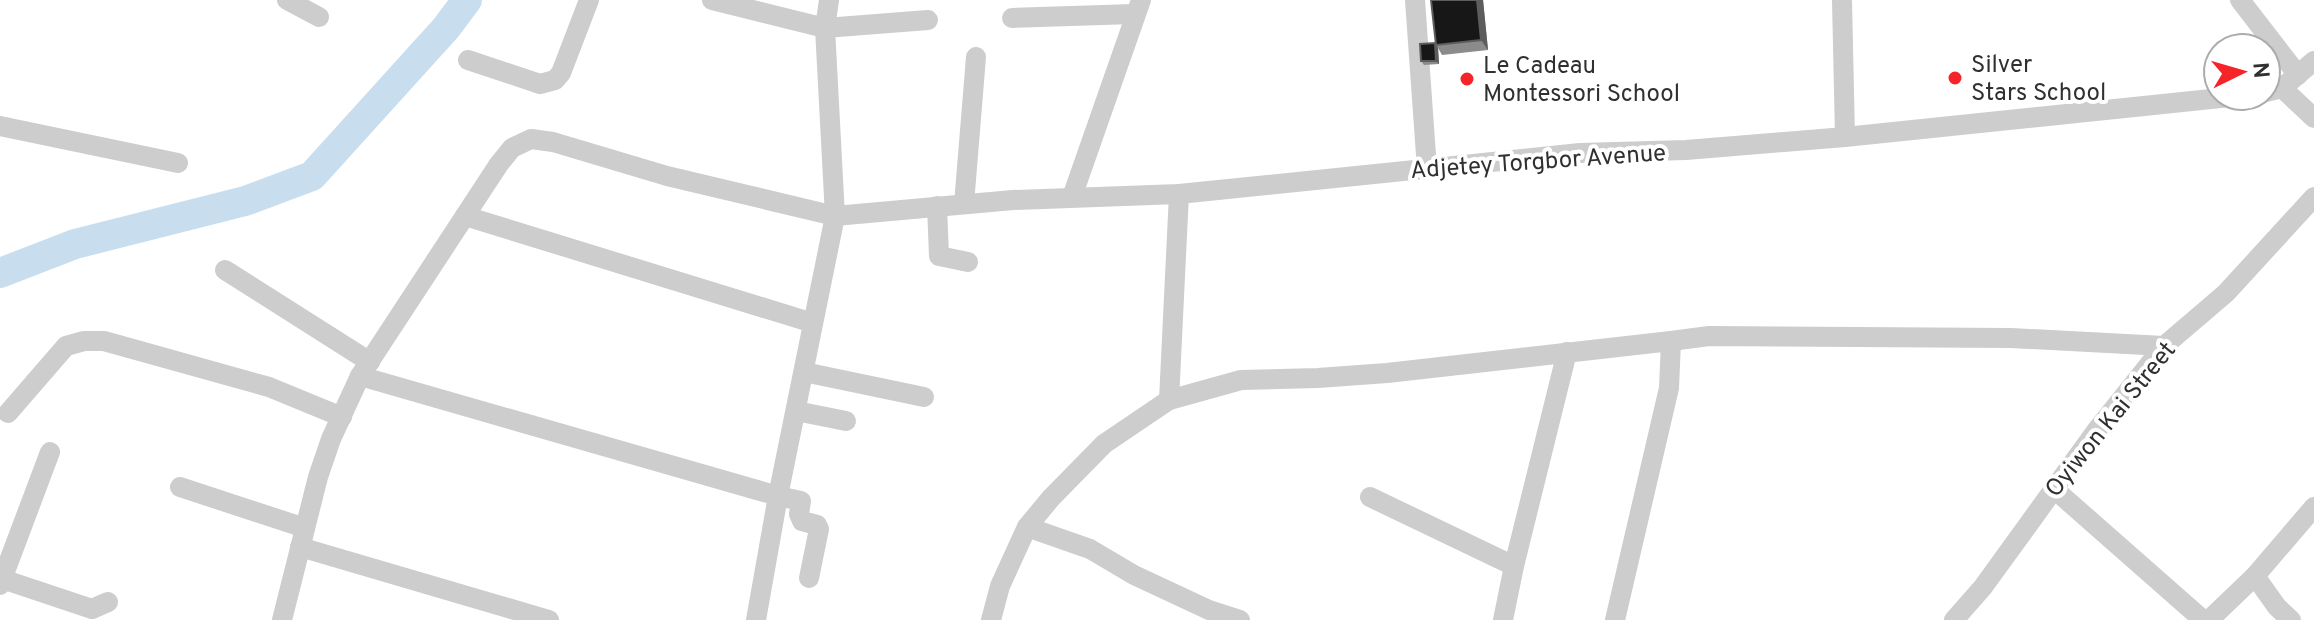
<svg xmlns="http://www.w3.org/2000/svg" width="2314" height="620" font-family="Overpass,sans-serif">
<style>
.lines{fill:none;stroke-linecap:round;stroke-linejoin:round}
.river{stroke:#c8deef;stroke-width:30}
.minor{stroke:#cdcdcd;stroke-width:20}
.wall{fill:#8b8b8b}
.shaded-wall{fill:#5d5d5d}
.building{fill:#171717;stroke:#5d5d5d;stroke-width:2}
.poi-dot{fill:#f52428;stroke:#fff;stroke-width:3}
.labels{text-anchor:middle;stroke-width:8;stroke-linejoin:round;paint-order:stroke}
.poi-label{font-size:24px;fill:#303030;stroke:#fff;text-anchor:start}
.street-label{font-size:24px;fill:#303030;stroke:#fff}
</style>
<rect width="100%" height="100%" fill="#fff"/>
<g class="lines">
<!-- river -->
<path class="river" d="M0 273 75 244 245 201 312 176 446 28 467 0"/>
<!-- minor -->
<g class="minor">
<path d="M287 0 319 17"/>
<path d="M712 0 825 28 928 20"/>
<path d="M1415 0 1427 169"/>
<path d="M1842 0 1845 137"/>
<path d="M2240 0 2298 75"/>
<path d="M1012 18 1134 14"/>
<path d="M468 60 540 84 555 80 561 73 589 0"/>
<path d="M2282 88 2314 118"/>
<path d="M2266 92 2282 88 2314 61"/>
<path d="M0 126 178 163"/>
<path d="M1072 197 1141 0"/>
<path d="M964 204 976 57"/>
<path d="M937 206 939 256 968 262"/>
<path d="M465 216 813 323"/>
<path d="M225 270 370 362"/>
<path d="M1671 341 1709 336 2011 338 2164 346"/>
<path d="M804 372 924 397"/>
<path d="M360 376 778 496 801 501 799 514 802 521 817 525 819 529 809 578"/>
<path d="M1169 400 1179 194"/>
<path d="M796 411 846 421"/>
<path d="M8 413 66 346 84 341H104L269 387 342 417"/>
<path d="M180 487 305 528"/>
<path d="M2053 488 2203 620"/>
<path d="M1370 497 1514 566"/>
<path d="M1027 527 1090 549 1134 575 1209 610 1240 620"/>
<path d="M300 547 549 620"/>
<path d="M2255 576 2277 607 2291 620"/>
<path d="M2 579 92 609 108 602"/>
<path d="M0 585 50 452"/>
<path d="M282 620 318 477 331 439 360 376 499 164 512 148 531 139 553 142 667 176 835 216 1013 200 1179 194 1580 153 1686 150 1845 137 2240 96"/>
<path d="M756 620 778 496 835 216 825 28 829 0"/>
<path d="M991 620 1000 586 1027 527 1051 498 1104 444 1169 400 1241 380 1318 378 1387 373 1671 341 1669 388 1615 620"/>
<path d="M1503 620 1514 566 1567 352"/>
<path d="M1954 620 1983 587 2096 431 2164 346 2226 293 2314 197"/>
<path d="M2209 620 2255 576 2314 507"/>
</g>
</g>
<!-- wall -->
<path class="wall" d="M1483 0 1488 50 1442 55 1438 48 1439 64 1424 65 1421 61 1435 44Z"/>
<!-- shaded-wall -->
<g class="shaded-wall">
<path d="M1477 0H1483L1488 50 1481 40Z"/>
<path d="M1436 45 1438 48 1439 64 1436 61Z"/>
</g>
<!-- building -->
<g class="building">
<path d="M1431 0H1477L1481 40 1436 45Z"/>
<path d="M1435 43 1436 61H1421L1420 44Z"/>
</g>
<!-- markers -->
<g class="poi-dot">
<circle cx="1955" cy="78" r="8"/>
<circle cx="1467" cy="79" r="8"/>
</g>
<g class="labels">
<!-- poi labels -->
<g class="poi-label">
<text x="1971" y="72">Silver<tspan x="1971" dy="28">Stars School</tspan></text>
<text x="1483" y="73">Le Cadeau<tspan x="1483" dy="28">Montessori School</tspan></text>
</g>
<!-- street labels -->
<g class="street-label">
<text transform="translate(1538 161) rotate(-4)" y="8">Adjetey Torgbor Avenue</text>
<text transform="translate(2110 419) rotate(-51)" y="8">Oyiwon Kai Street</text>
</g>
</g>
<!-- north arrow -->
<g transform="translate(2242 72) rotate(85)"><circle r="38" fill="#ffffff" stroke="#acacac" stroke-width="2"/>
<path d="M0-6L14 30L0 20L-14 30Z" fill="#f52428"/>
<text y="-12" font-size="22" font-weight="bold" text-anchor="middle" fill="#303030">N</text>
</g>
</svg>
